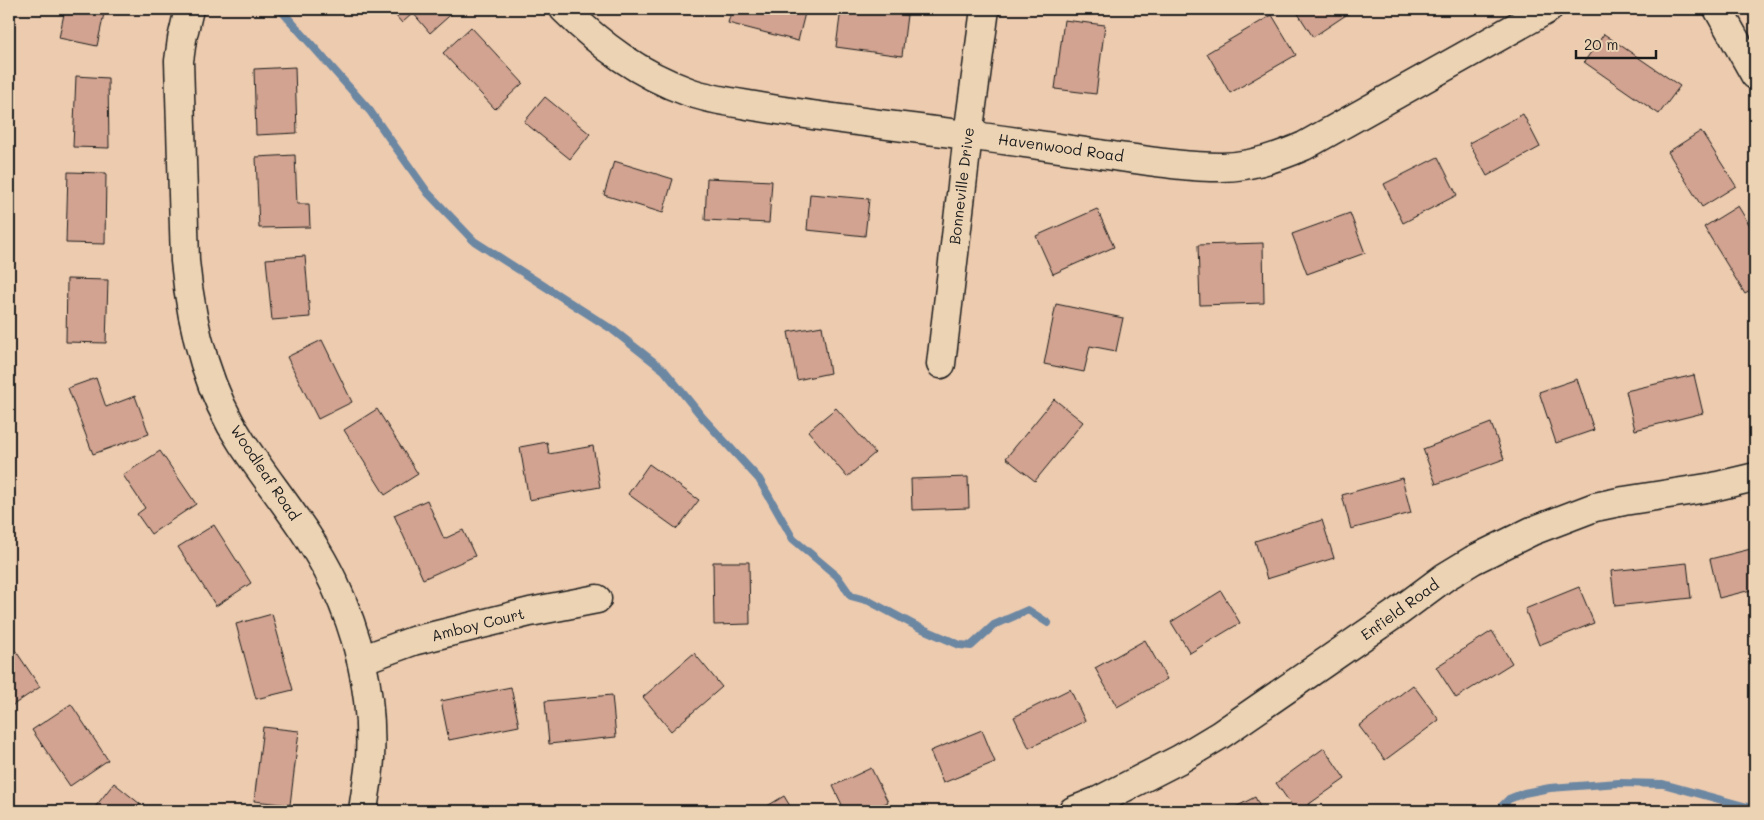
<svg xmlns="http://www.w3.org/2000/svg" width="1764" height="820" font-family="Mali,sans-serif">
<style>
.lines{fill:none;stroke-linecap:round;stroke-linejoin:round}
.stream{stroke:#6c87a2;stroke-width:8}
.building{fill:#d1a390;stroke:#1c1c1c}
.minor-casing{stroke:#1c1c1c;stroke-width:31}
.minor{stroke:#ecd3b4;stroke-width:28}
.labels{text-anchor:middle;stroke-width:4.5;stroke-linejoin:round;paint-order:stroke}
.street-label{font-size:15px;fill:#1c1c1c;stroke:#ecd3b4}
</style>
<rect width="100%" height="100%" fill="#edcbaf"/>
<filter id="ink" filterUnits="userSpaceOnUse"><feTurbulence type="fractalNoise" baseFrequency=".02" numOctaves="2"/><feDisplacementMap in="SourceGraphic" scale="10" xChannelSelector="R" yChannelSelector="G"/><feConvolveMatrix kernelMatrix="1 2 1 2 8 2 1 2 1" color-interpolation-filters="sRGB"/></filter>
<g filter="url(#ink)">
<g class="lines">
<!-- stream -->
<g class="stream">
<path d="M280 9 370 111 428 193 474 241 613 330 664 370 703 418 759 479 793 539 837 576 851 596 869 601 916 626 960 645 971 646 994 625 1028 610 1048 623"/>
<path d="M1497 811 1509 799 1524 793 1550 788 1619 783 1663 784 1755 809"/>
</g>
</g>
<!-- building -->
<g class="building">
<path d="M65 9H105L97 46 59 38Z"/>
<path d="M390 9H457L430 33 413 13 402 23Z"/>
<path d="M732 9H806L798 41 728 23Z"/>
<path d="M841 9H859L907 15 902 56 836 47Z"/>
<path d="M1295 9H1355L1313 37Z"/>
<path d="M1272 15 1296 55 1230 93 1207 53Z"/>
<path d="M1064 20 1105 25 1096 94 1055 89Z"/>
<path d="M471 27 523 83 495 109 443 53Z"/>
<path d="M1604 34 1680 86 1659 114 1584 62Z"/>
<path d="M295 67 297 133 256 135 254 69Z"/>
<path d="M76 76 108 78 109 148 73 147Z"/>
<path d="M545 97 590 134 570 159 524 122Z"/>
<path d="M1523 114 1540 147 1487 176 1469 143Z"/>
<path d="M1701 131 1736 186 1702 207 1668 152Z"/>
<path d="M295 155 297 204H309L310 227 259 228 256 157Z"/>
<path d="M1438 157 1457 195 1403 223 1384 184Z"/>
<path d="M614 161 673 179 663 213 604 195Z"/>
<path d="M68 172 106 173 105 244 66 243Z"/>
<path d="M707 178 772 181 769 223 705 220Z"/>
<path d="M810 194 869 199 865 236 807 230Z"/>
<path d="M1738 206 1755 234V288L1745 294 1704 227Z"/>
<path d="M1097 209 1114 247 1053 274 1036 236Z"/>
<path d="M1350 213 1365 253 1307 274 1292 234Z"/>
<path d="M1263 243 1264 303 1200 305 1198 245Z"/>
<path d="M305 256 310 317 272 320 266 259Z"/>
<path d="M67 279 108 280 106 343 66 342Z"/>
<path d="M1056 304 1123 318 1116 351 1090 346 1084 372 1044 364Z"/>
<path d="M822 326 830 373 797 380 788 332Z"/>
<path d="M322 340 352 402 318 419 287 357Z"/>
<path d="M1694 375 1703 413 1635 430 1626 391Z"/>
<path d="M96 378 106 407 135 396 149 434 93 454 68 388Z"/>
<path d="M1577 379 1594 430 1556 443 1539 392Z"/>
<path d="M1054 399 1083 422 1035 481 1006 458Z"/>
<path d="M836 408 875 453 847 477 808 431Z"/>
<path d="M377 409 418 474 385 495 344 430Z"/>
<path d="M1491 423 1504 459 1436 484 1423 449Z"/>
<path d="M547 442 549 454 593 446 600 487 529 500 520 447Z"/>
<path d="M160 451 196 504 151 534 137 514 145 508 123 475Z"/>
<path d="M649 464 699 500 677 529 628 494Z"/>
<path d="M968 477 969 508 912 510 911 479Z"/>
<path d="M1402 478 1411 513 1351 529 1342 495Z"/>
<path d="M427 500 444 539 463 530 475 556 423 579 394 515Z"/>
<path d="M1322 520 1334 558 1267 579 1255 541Z"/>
<path d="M214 525 251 583 216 606 178 547Z"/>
<path d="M1755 548V589L1719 598 1710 559Z"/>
<path d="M713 562H749L750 624 714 625Z"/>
<path d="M1687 563 1691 598 1615 606 1611 571Z"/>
<path d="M1579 587 1594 623 1539 645 1525 609Z"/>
<path d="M1221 591 1240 623 1190 653 1171 622Z"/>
<path d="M272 614 293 690 256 699 236 624Z"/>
<path d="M1492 631 1512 663 1456 698 1436 667Z"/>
<path d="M1145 640 1167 679 1117 707 1095 668Z"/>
<path d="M9 641 40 687 10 707 9 706Z"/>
<path d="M694 653 722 687 671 731 643 697Z"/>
<path d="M1413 685 1439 720 1385 760 1359 726Z"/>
<path d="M511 687 519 726 449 740 441 701Z"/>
<path d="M1070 689 1085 721 1029 748 1014 717Z"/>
<path d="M612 695 616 737 549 744 545 701Z"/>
<path d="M71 704 108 760 70 786 32 730Z"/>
<path d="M263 727 299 731 290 805 254 801Z"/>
<path d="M982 730 995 762 943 783 930 751Z"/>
<path d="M1324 748 1345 779 1299 811H1296L1276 783Z"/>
<path d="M871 768 888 802 869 811H845L833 786Z"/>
<path d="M114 783 140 804 134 811H92Z"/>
<path d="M784 796 793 811H759Z"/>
<path d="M1255 797 1262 811H1228Z"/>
</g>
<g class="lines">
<defs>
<g id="minor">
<path d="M189 9 182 39 179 61 185 261C191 324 207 390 242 443 273 490 310 532 334 583 360 638 373 698 370 759 369 776 365 794 363 811"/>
<path d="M564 9C601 46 639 74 689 92 714 101 740 103 766 108 832 119 899 126 966 135 1015 141 1064 149 1113 156 1149 161 1185 167 1221 167 1249 167 1279 157 1304 146L1548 9"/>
<path d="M1718 9 1755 75"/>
<path d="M941 364 968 135 985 9"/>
<path d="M361 660 413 641 530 612 597 599"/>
<path d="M1073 811 1098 801 1180 759 1220 735 1398 612 1445 577 1473 560 1532 531 1595 507 1624 501 1713 487 1755 477"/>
</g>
</defs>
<!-- minor casing -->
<use href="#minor" class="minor-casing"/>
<!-- minor -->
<use href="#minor" class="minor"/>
</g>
</g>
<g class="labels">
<!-- street labels -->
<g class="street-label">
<text transform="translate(1061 148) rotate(8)" y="5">Havenwood Road</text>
<text transform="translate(962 186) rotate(-83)" y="5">Bonneville Drive</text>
<text transform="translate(265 473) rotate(56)" y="5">Woodleaf Road</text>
<text transform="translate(1400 610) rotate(-36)" y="5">Enfield Road</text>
<text transform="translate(478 625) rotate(-14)" y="5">Amboy Court</text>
</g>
</g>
<!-- margin -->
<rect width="1764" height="820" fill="none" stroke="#ecd3b4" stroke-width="30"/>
<rect x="15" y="15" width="1734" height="790" fill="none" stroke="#1c1c1c" stroke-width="2" filter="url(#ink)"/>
<!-- scale -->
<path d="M1576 50v8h80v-8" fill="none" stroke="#1c1c1c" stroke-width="2.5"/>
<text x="1584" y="50" font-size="15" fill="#1c1c1c" stroke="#ecd3b4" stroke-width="4" paint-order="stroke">20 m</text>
</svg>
